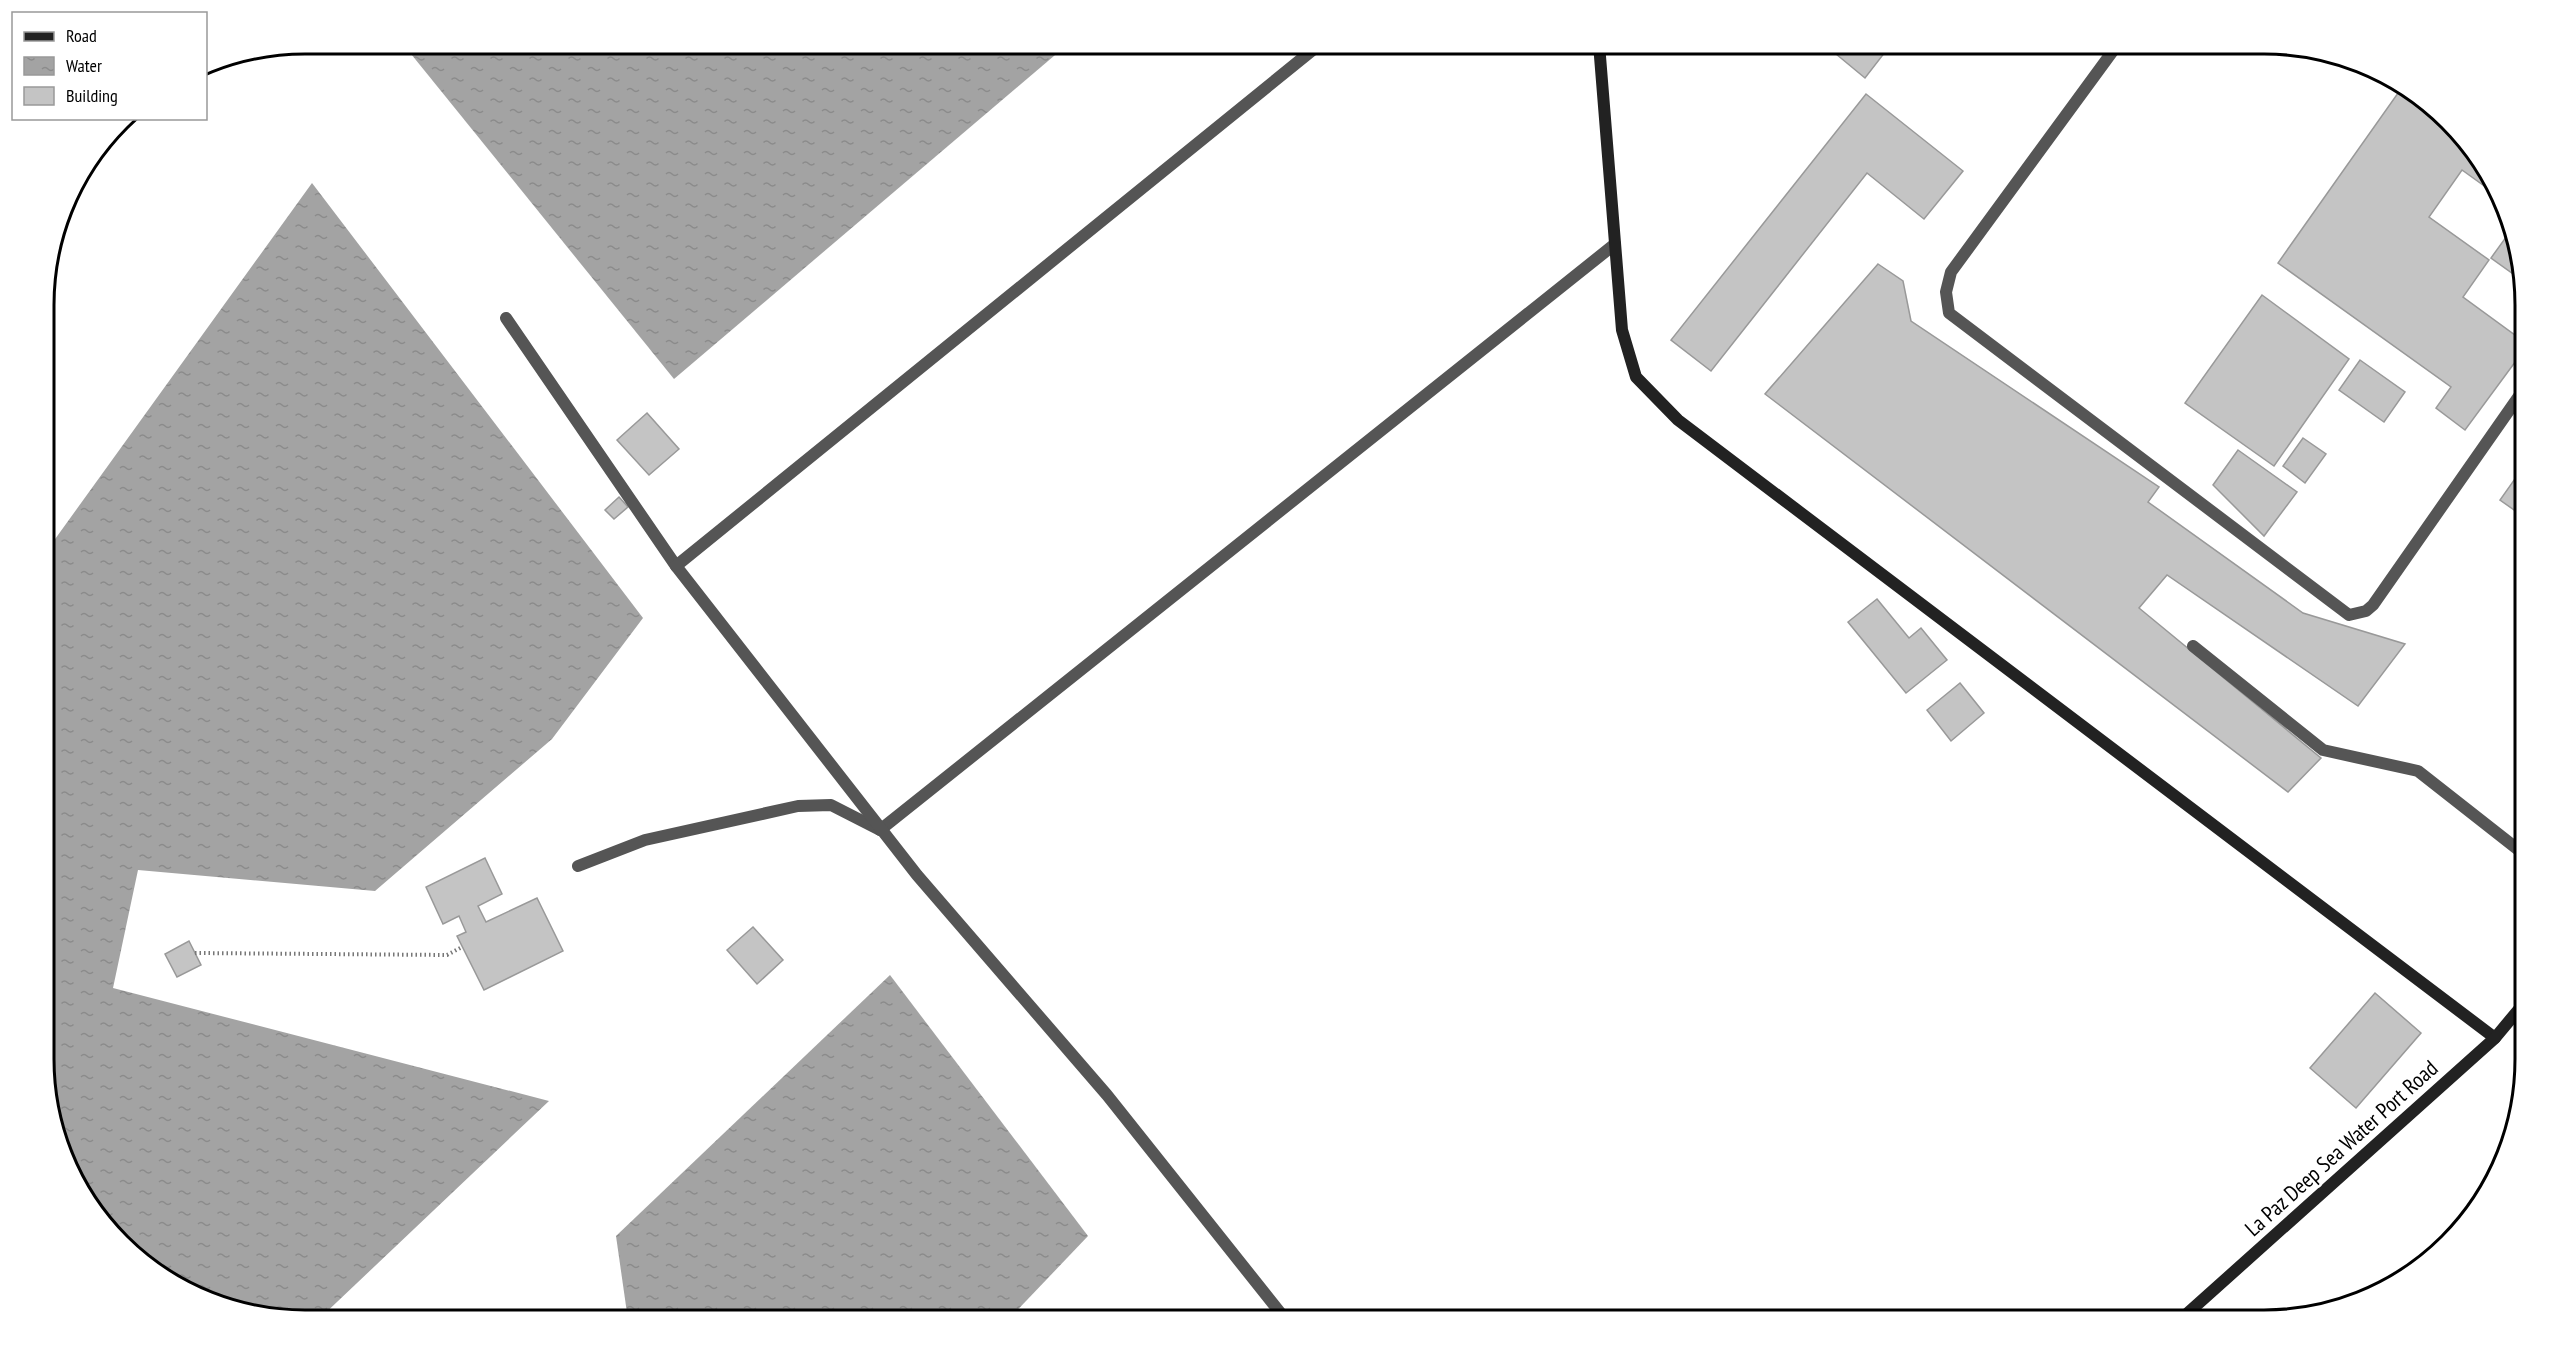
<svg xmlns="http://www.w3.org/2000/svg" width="2569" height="1364" font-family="'PT Sans Narrow',sans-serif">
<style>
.water{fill:url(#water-ripples)}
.building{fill:#c4c4c4;stroke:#999;stroke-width:1.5}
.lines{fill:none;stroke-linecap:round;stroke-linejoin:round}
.path{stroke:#777;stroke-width:4;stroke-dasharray:1.5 3;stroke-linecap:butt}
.lane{stroke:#555;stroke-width:12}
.street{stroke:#555;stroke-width:12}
.secondary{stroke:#222;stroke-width:12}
.labels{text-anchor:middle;stroke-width:5;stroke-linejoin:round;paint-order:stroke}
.street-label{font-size:22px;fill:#000;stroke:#fff}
.rim{fill:none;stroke:#000;stroke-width:3}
</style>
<defs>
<pattern id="water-ripples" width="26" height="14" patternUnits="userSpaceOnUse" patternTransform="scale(1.5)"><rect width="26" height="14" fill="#a3a3a3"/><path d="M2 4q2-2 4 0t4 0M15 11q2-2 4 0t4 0" fill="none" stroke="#8b8b8b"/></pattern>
</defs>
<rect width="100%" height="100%" fill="#fff"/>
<!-- water -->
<g class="water">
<path d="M411 44H1068L674 379 407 49Z"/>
<path d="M312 183 643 618 552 739 375 891 138 870 113 988 549 1101 318 1320H305L189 1293 97 1218 63 1159 46 1093 45 553Z"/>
<path d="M890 975 1088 1236 1008 1320H628L616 1236Z"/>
</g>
<!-- building -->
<g class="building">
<path d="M1845 44H1885L1889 47 1865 78 1836 54Z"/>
<path d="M2403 86 2437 109 2481 160 2494 193 2462 170 2429 217 2489 260 2463 297 2523 341 2524 350 2465 430 2436 408 2451 387 2278 263Z"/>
<path d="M1866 94 1963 171 1924 219 1867 173 1711 371 1671 340Z"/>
<path d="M2509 233 2523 271V281L2491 258Z"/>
<path d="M1878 264 1903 281 1911 321 2159 487 2148 502 2303 613 2405 644 2358 706 2167 575 2139 608 2321 758 2288 792 1765 394Z"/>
<path d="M2262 295 2349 359 2274 466 2185 403Z"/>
<path d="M2360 360 2405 392 2384 422 2339 390Z"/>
<path d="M647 413 679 449 649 475 617 440Z"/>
<path d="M2303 438 2326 454 2305 483 2283 466Z"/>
<path d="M2238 450 2297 492 2264 536 2213 485Z"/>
<path d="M2524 466V517L2500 500Z"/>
<path d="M619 497 628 507 614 519 605 510Z"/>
<path d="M1877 599 1909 638 1921 628 1947 660 1906 693 1848 622Z"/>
<path d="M1960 683 1984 713 1951 741 1927 710Z"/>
<path d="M485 858 502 894 478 906 486 922 537 898 563 951 484 990 457 936 466 932 459 916 443 924 426 887Z"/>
<path d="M753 927 783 960 757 984 727 950Z"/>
<path d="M189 941 201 965 177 977 165 954Z"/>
<path d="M2375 993 2421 1033 2356 1108 2310 1068Z"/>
</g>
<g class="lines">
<!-- path -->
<path class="path" d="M195 953 447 955 462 947"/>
<!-- lane -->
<g class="lane">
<path d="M2193 646 2323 750 2418 771 2525 855"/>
<path d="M578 866 645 840 798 806 831 805 880 830"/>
</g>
<!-- street -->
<g class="street">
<path d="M2118 44 1951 272 1946 292 1949 313 2349 615 2366 611 2373 605 2524 389"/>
<path d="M506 318 676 566"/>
<path d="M880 830 1615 244"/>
<path d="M1286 1320 1107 1095 917 875 676 566 1320 44"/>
</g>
<!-- secondary -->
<g class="secondary">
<path d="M1599 44 1622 330 1636 377 1678 420 2495 1038"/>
<path d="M2180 1320 2495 1038 2525 1002"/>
</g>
</g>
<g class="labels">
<!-- street labels -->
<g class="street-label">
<text transform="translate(2341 1148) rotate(-42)" y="8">La Paz Deep Sea Water Port Road</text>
</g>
</g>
<!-- crop -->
<path d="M0 0H2569V1364H0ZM305 54H2264A251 251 0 0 1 2515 305V1059A251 251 0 0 1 2264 1310H305A251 251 0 0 1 54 1059V305A251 251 0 0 1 305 54Z" fill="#fff" fill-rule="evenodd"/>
<path class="rim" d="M305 54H2264A251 251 0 0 1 2515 305V1059A251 251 0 0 1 2264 1310H305A251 251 0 0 1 54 1059V305A251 251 0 0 1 305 54Z"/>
<!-- legend -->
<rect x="12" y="12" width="195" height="108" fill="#ffffff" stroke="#999999" stroke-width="1.5"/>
<rect x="24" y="32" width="30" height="9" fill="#222222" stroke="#999999" stroke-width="1.5"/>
<text x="66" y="42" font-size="18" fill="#000000">Road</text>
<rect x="24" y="57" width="30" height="18" fill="url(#water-ripples)" stroke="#999999" stroke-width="1.5"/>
<text x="66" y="72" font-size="18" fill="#000000">Water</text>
<rect x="24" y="87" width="30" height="18" fill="#c4c4c4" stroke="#999999" stroke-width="1.5"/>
<text x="66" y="102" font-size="18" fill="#000000">Building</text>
</svg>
